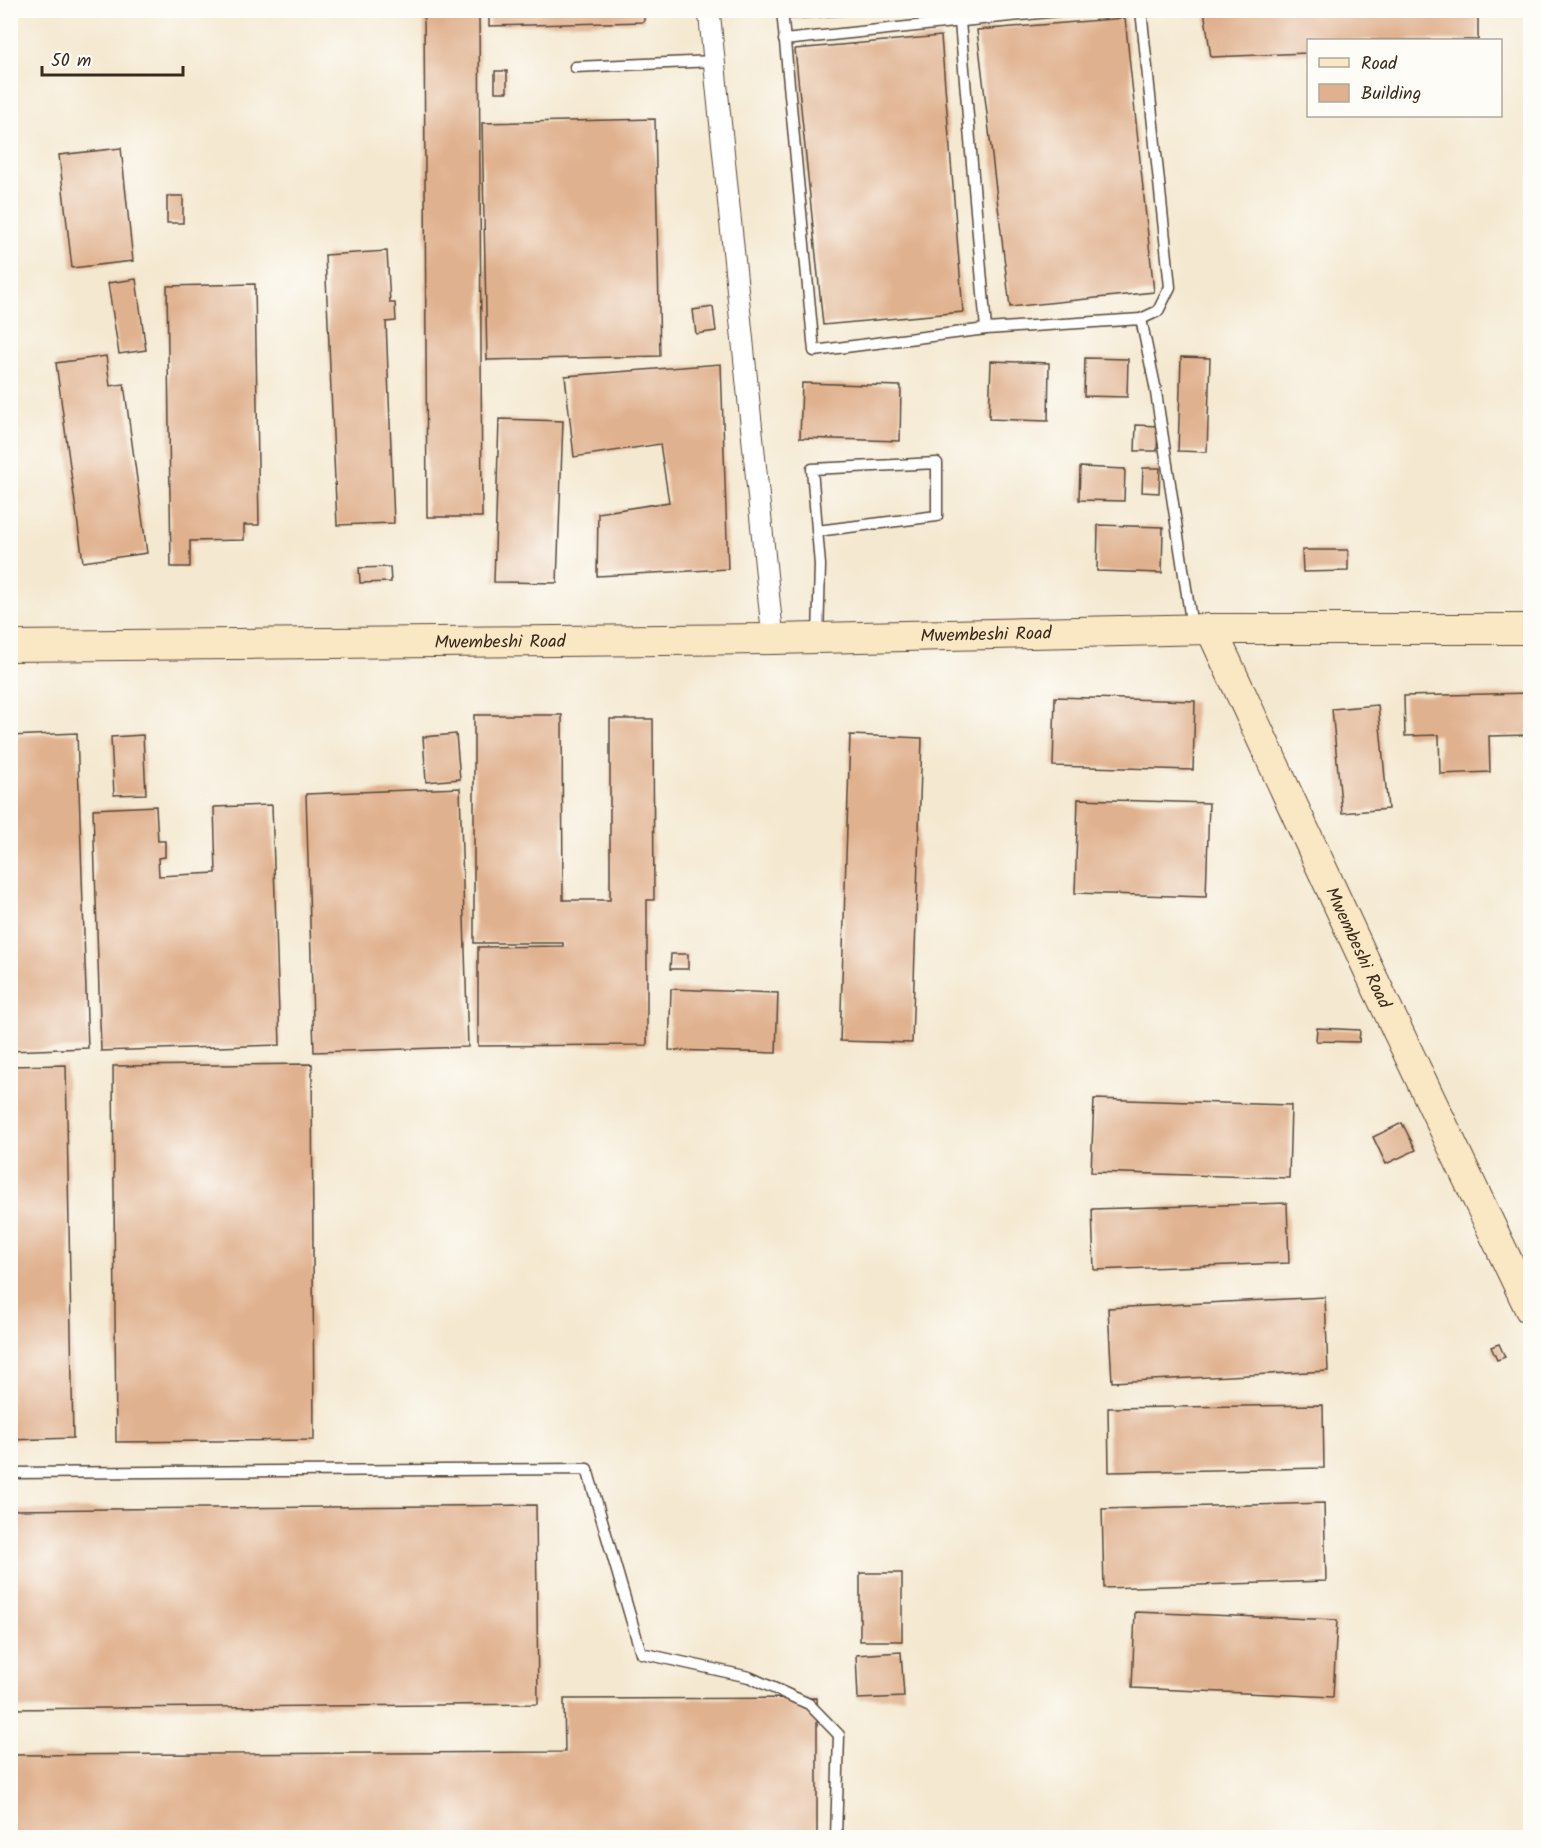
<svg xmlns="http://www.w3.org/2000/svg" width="1541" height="1848" font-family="Kalam,sans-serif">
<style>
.building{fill:#e0b18e}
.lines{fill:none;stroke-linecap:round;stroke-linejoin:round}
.lane-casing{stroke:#574639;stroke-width:13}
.street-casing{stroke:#574639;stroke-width:23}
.secondary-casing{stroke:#574639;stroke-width:32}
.lane{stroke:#fff;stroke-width:10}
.street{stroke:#fff;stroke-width:21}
.secondary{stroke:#fae7c3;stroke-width:30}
.labels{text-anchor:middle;stroke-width:5;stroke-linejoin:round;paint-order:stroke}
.street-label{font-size:18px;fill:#3b2a1e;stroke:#fdfcf7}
</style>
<rect width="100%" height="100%" fill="#fdfcf7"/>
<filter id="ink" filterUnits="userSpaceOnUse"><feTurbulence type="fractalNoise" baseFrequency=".0167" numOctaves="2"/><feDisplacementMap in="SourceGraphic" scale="12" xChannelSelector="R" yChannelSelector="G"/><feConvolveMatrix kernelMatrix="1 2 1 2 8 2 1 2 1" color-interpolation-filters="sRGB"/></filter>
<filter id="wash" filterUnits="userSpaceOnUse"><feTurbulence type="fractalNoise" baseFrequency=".008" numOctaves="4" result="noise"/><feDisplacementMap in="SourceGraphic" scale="24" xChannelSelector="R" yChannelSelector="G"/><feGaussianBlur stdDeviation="1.35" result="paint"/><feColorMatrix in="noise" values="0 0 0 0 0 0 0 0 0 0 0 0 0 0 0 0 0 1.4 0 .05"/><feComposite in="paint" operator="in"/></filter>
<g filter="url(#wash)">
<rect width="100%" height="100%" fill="#f4e8d0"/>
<g id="blocks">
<!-- building -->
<g class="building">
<path d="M424 10H479L482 517H427Z"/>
<path d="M489 10H644V22L489 26Z"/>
<path d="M788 10H894V12L788 19Z"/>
<path d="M1204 10H1478V40H1308V53L1211 57Z"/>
<path d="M1125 18 1154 292 1010 307 977 30Z"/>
<path d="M941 36 963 312 823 325 795 49Z"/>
<rect x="495" y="71" width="12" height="21"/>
<path d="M655 119 660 356 487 360 482 123Z"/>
<path d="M121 148 133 261 72 268 59 155Z"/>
<rect x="167" y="196" width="16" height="27"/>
<path d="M387 251 390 303H395L396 321 386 322 394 523 337 525 325 255Z"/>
<path d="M136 279 146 350 119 354 108 283Z"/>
<path d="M255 284 259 525H244V540L190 541V567H171L167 286Z"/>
<path d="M713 307 716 331 696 334 693 310Z"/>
<path d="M106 356 110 386 124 384 147 553 83 562 56 363Z"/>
<path d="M1181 357 1210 358 1207 452 1178 451Z"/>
<path d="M1085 358 1128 359 1127 397 1084 396Z"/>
<path d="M991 361 1049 363 1048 421 989 419Z"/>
<path d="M721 364 728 569 597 576 598 513 669 502 660 444 574 457 565 376Z"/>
<path d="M802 383 901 386 900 441 800 438Z"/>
<path d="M499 419 563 421 557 583 494 582Z"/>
<path d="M1136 425 1158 426 1157 451H1135Z"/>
<path d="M1080 467 1125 469 1124 501 1079 500Z"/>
<path d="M1143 468H1160L1159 493 1142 492Z"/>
<path d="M1098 525 1163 527 1162 573 1097 571Z"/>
<path d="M1302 550H1348V571L1303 572Z"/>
<path d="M390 567 391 582 360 583 359 568Z"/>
<path d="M1530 693V735L1489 736 1490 772 1440 774 1439 735 1405 736 1404 696Z"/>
<path d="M1055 697 1195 701 1193 770 1053 766Z"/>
<path d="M1378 705 1388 809 1342 813 1332 709Z"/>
<path d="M474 715H562L563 900H610V719H653L654 900H647V1045L478 1046V947L563 946V943H474Z"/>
<path d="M77 733 88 1048 10 1051V736Z"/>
<path d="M456 734 460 779 426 782 423 737Z"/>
<path d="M143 735 146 794 114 795 111 737Z"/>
<path d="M850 735 922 738 912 1043 840 1041Z"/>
<path d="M460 788 468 1047 314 1052 306 794Z"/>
<path d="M1078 799 1209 803 1206 897 1075 893Z"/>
<path d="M272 805 280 1045 101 1051 93 809 156 806 158 841H165V857L158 858 159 876 216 873 214 807Z"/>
<path d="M671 954H688V969H670Z"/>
<path d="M671 989 778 993 776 1053 669 1050Z"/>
<path d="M1317 1028 1360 1030 1359 1042 1316 1041Z"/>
<path d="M312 1064 314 1440 116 1442 113 1066Z"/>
<path d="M66 1065 73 1438 10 1440V1066Z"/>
<path d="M1094 1099 1291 1105 1289 1178 1091 1172Z"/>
<path d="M1402 1123 1416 1150 1386 1164 1373 1137Z"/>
<path d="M1287 1203 1289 1263 1094 1270 1092 1209Z"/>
<path d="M1325 1297 1328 1371 1112 1382 1108 1308Z"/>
<path d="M1499 1344 1505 1357 1497 1360 1491 1347Z"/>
<path d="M1323 1405 1324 1468 1109 1472 1108 1408Z"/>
<path d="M1324 1503 1326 1581 1104 1588 1102 1509Z"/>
<path d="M536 1505 538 1704 10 1709V1510Z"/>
<rect x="860" y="1573" width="42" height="68"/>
<path d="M1135 1612 1337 1620 1333 1697 1132 1688Z"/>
<path d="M901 1652 904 1697 858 1699 856 1655Z"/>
<path d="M817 1698V1838H10V1755L565 1752 564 1699Z"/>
</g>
</g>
</g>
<g filter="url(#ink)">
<use href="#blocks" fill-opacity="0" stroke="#574639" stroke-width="1.5"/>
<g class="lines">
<defs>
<g id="lane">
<path d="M782 10 814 351 986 329 1141 319 1155 386 1192 627"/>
<path d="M959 10 986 329"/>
<path d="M784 40 1068 10"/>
<path d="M575 67 714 61"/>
<path d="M1141 319 1158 311 1170 287 1141 10"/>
<path d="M817 531 937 516V463L812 469 820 565 818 638"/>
<path d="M10 1473 587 1469 641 1653 749 1677 809 1704 839 1735 836 1838"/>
</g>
<path id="street" d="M709 10 773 639"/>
<g id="secondary">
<path id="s1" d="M1211 629 1372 977 1530 1309"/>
<path id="s2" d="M10 646 773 639 1211 629H1530"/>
</g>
</defs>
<!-- lane casing -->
<use href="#lane" class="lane-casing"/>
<!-- street casing -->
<use href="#street" class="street-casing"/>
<!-- secondary casing -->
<use href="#secondary" class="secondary-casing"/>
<!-- lane -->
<use href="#lane" class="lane"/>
<!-- street -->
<use href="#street" class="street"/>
<!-- secondary -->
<use href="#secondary" class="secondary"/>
</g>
</g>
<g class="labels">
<!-- street labels -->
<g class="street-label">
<text dy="6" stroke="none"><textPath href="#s2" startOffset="976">Mwembeshi Road</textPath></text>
<text dy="6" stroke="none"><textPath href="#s2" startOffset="490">Mwembeshi Road</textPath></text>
<text dy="6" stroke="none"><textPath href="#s1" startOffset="351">Mwembeshi Road</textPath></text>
</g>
</g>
<!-- margin -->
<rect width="1541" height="1848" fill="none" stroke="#fdfcf7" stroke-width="36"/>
<!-- legend -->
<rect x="1307" y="39" width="195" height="78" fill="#fdfcf7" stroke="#afa8a0" stroke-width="1.5"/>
<rect x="1319" y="58" width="30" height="9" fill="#fae7c3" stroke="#afa8a0" stroke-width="1.5"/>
<text x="1361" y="69" font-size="18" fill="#3b2a1e">Road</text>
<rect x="1319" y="84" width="30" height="18" fill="#e0b18e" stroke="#afa8a0" stroke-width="1.5"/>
<text x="1361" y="99" font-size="18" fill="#3b2a1e">Building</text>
<!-- scale -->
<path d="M42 66v9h141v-9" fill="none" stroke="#3b2a1e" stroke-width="3"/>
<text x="51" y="66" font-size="18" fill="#3b2a1e" stroke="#fdfcf7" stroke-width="4.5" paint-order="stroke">50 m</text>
</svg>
